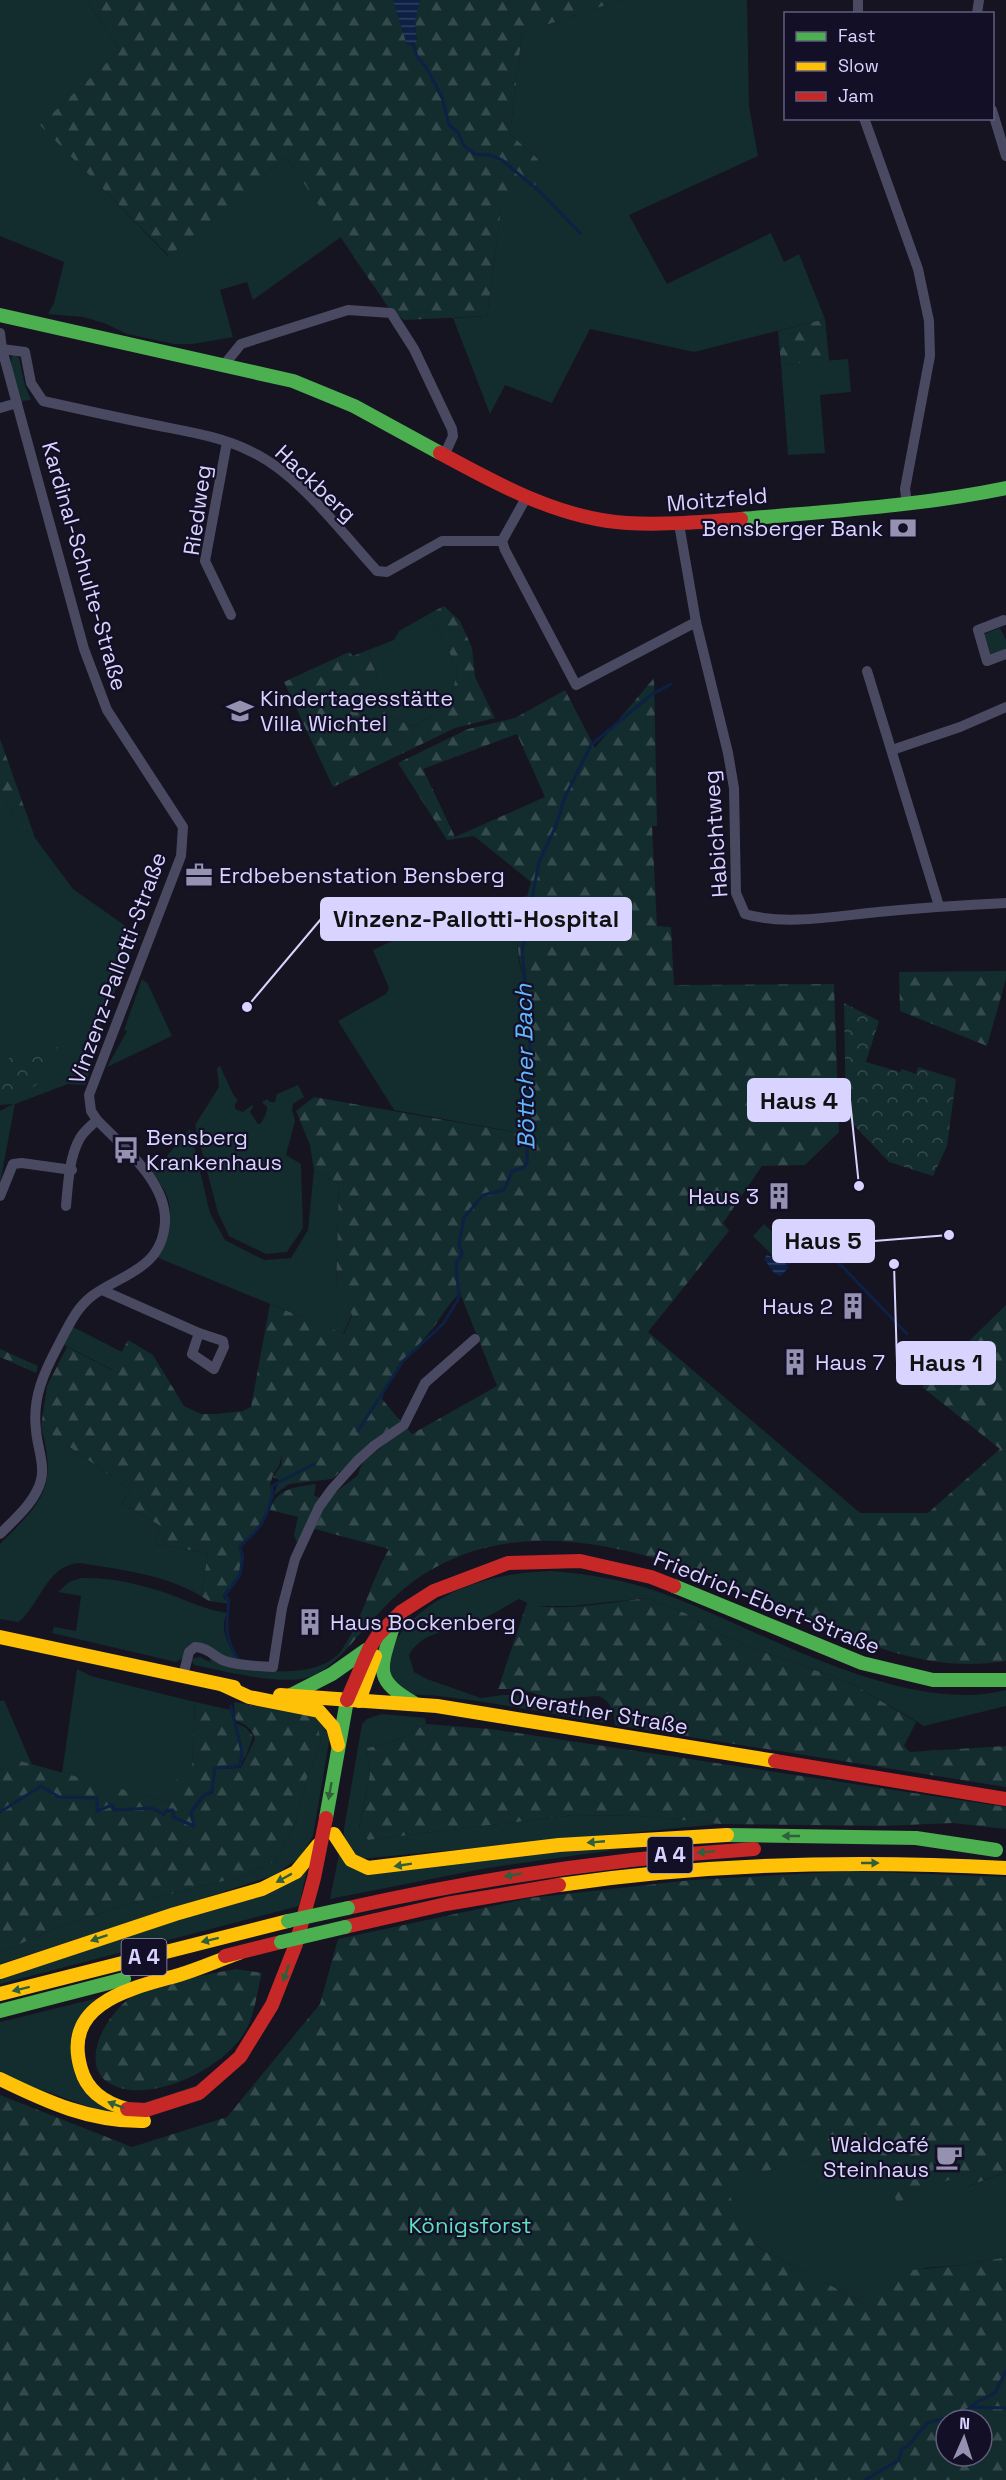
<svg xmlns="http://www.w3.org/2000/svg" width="1006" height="2480" font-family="'Space Grotesk',sans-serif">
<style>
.green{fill:#132c2d}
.forest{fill:url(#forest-firs);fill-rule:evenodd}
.park{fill:url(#park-crowns)}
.water{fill:url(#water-rules)}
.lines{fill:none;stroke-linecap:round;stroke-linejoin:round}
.stream{stroke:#0d2144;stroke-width:3}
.street{stroke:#4a4962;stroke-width:10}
.fast{stroke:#4caf50;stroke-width:14}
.slow{stroke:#ffc107;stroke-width:14}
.jam{stroke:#c62828;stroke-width:14}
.fast-bridge{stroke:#4caf50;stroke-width:14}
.oneway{fill:#305f3b}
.labels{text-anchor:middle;stroke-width:4.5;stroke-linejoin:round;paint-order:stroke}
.shield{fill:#130f26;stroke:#9e99be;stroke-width:1.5}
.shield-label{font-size:21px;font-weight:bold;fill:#d9d4ff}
.street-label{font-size:22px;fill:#d9d4ff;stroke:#130f26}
.poi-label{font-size:22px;fill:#d9d4ff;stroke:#130f26;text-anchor:start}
.park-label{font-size:22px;fill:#5fe0c0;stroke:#130f26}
.water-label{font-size:24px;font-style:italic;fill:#62b6ff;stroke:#130f26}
.leader{fill:none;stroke:#d9d4ff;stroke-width:2}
.callout-dot{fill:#d9d4ff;stroke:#130f26;stroke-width:2}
.callout{fill:#d9d4ff;stroke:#d9d4ff;stroke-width:2}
.callout-label{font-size:24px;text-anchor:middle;font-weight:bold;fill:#111}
</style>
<defs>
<pattern id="forest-firs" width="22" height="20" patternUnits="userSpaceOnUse" patternTransform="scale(1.5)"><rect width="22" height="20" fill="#132c2d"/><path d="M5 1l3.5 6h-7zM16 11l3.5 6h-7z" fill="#354a4c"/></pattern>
<pattern id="park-crowns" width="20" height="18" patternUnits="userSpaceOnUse" patternTransform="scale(1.5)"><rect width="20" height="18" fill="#132c2d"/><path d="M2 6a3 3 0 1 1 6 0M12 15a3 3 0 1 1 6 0" fill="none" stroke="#354a4c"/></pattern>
<pattern id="water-rules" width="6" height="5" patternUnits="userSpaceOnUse" patternTransform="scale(1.5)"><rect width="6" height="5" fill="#0d2144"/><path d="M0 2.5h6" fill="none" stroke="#304060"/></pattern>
</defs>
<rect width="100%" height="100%" fill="#161421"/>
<!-- green -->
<g class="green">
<path d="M0 0H86L120 50 41 125 168 256 286 157 341 237 253 300 247 282 220 290 233 337 193 344H174L127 334 104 323 83 317 48 314 54 303 64 262 0 236Z"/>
<path d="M621 0H747L749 106 758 156 629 215 667 284 771 233 784 262 799 254 825 319 694 352 590 329 552 403 505 385 490 414 453 318 487 316 502 200 538 159 510 134 522 33Z"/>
<path d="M13 354 19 358 25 386 31 400 22 401C17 390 7 365 13 354Z"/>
<path d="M848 359 851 392 820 395 825 453 788 455 781 364Z"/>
<path d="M427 615 437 627 458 670 449 704 414 727 385 714 377 677 368 650 394 640 399 631Z"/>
<path d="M1000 628 1006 640V650L991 655 984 634Z"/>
<path d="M0 791 14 818 35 838 73 889 141 937 139 940 136 939 85 1065 91 1068 85 1085 68 1084 15 1104 0 1183V1111L13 1104 0 1105Z"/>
<path d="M528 896C519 932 510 950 528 986L533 1075 530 1135 394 1110 338 1021 386 994 389 988 373 950 472 903Z"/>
<path d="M142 979 148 984 172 1036 107 1067 127 1031 124 1030Z"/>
<path d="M220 1066 234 1096 238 1100 235 1104V1109L243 1112 252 1105 253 1107 250 1112 258 1124 261 1123C264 1119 267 1112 267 1107L262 1102 267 1099 270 1102H275L277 1094 298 1085 304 1097 293 1104 292 1110 295 1121 286 1155 301 1164 303 1228 287 1252 266 1254 229 1236 218 1213 195 1125 219 1087 217 1068Z"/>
<path d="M190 1129 210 1213 225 1240 264 1260 291 1258 308 1230 314 1170 339 1184 336 1287 352 1314 343 1334 156 1257C172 1223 179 1204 152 1173Z"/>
<path d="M764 1224 785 1244 773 1256 753 1236Z"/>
<path d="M73 1327 122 1352 113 1370 64 1345Z"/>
<path d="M41 1427 131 1490 122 1503 159 1525 156 1544 208 1553 201 1596C164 1574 121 1570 80 1563 48 1565 42 1599 22 1619L18 1622 0 1619V1544C42 1502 58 1488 41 1427Z"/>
<path d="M552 1571C589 1574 624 1580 659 1592 757 1627 901 1717 1006 1690V1706L924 1726 851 1683 744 1645 714 1631 685 1613 647 1598 572 1606H534L519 1599C504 1607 489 1617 474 1623 449 1632 424 1630 409 1655L414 1672 427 1679 481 1698 503 1695H517L556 1707H596L604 1714 605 1723C550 1714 494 1702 438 1696 428 1695 407 1696 398 1690 389 1684 384 1667 388 1657 411 1595 491 1572 552 1571Z"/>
<path d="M81 1578C109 1577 142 1584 169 1594 188 1601 206 1610 227 1613 219 1630 229 1647 238 1660L229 1659 205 1645 176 1662 52 1633 54 1627 76 1631 81 1596 58 1592 69 1582Z"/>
<path d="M341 1651 343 1653C333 1663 322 1672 309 1677 282 1686 223 1671 194 1665L191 1659 200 1657 210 1662 211 1656C223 1659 235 1665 247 1667 273 1674 323 1675 341 1651Z"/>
<path d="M77 1669 91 1676 195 1702 192 1766 175 1783 172 1803 62 1773Z"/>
<path d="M4 1700 32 1765 13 1759 0 1771V1701Z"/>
<path d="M381 1714 425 1718 426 1724 395 1741 367 1748 370 1774 359 1828 368 1840 575 1815 641 1816 720 1824 360 1859 344 1840V1829L362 1724 367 1719Z"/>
<path d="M316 1717 330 1736 313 1836 300 1857 275 1875 0 1964V1953L51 1930 88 1917 141 1901 244 1876 275 1861 294 1828 308 1774 321 1742Z"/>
<path d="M621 1849 487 1868 330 1899 339 1854 347 1862Z"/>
<path d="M308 1865 299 1906 0 1984V1976Z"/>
<path d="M102 1997 74 2055 119 2111 238 2072 120 2118 0 2075V2022Z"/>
<path d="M876 2141 962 2174 967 2187 1006 2172V2257L965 2265 925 2268 864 2303 755 2246 722 2183Z"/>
</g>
<!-- forest -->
<g class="forest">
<path d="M86 0H393L407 44 417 40 415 21 420 0H621L522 33 510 134 538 159 535 187 502 201 487 316 404 320 388 307 286 157 169 256 40 125 120 50Z"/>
<path d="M825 319 829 361 781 364 778 331Z"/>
<path d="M444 606 460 621 472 648 475 677 495 718 455 728 333 787 284 682 349 652 353 656 368 650 377 677 385 714 414 727 449 704 458 670 437 627 427 615Z"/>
<path d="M654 678 657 826H652L657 926 671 927 674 985 834 984 839 1132 805 1165 762 1166 723 1223 729 1231 648 1332 860 1513H928L1000 1449 922 1387 1006 1305V1661C930 1673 869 1646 801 1616 688 1565 542 1500 424 1574 391 1595 369 1625 343 1653L341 1651C363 1620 370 1582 389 1549L311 1528 332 1495 358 1475 362 1463 406 1427 412 1434 497 1386 460 1293C447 1305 440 1320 428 1334 411 1355 389 1371 382 1399L402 1423 368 1447 332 1479 289 1484 274 1495 279 1480 273 1477 281 1466 282 1454 279 1466 273 1475 270 1484 272 1500 267 1514 256 1532 240 1546C241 1557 244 1572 236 1581 231 1587 225 1589 223 1597L230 1604 209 1601 201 1596 208 1553 156 1544 159 1525 122 1503 131 1490 41 1427 47 1386 67 1347 112 1370 128 1340 153 1355 184 1406 201 1414H216L243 1411 251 1407 270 1304 344 1334 352 1315 336 1287 339 1184 314 1170 310 1145 296 1111 314 1097 530 1135 533 1075 528 986C509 946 521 921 531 882L474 836 447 840 398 763 468 729 515 718 565 690 595 748ZM517 734 545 797 455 837 423 769Z"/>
<path d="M0 739 35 838 14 818 0 791Z"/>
<path d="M1006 971V979L987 1046 900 1011 899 972Z"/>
<path d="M0 1349 38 1366 36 1373 0 1357Z"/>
<path d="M316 1484 314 1496 321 1498 299 1548 294 1535 298 1517 270 1510C277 1488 295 1487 316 1484Z"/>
<path d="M647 1598 685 1613 714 1631 744 1645 851 1683 916 1722 904 1746 910 1752 1006 1746V1787L615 1725C614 1713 611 1700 598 1696L555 1699 518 1689H498L527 1603C551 1614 619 1601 647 1598Z"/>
<path d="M195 1702 231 1710 242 1751 239 1766 214 1768 212 1792 203 1796 190 1813 193 1825 175 1817 174 1810H166L164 1814 152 1808 115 1810 112 1804 97 1811V1797H59L41 1786 0 1811V1771L13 1759 172 1803V1784L192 1766Z"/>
<path d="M234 1702 316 1717 321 1742 308 1774 294 1828 275 1861 244 1876 141 1901 88 1917 51 1930 0 1953V1813L42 1787 59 1798 96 1799V1812L111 1806 114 1811 152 1809 164 1816 167 1812H173L174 1818 194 1827 192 1813 205 1796 213 1793 215 1769 241 1768 255 1739C253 1728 244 1724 235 1720Z"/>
<path d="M236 1723 246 1728 253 1736 246 1756 242 1761 243 1751Z"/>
<path d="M426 1724 491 1729 1006 1807V1829L953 1823 882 1826 720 1824 641 1816 575 1815 368 1840 359 1829 370 1774 367 1748 395 1741Z"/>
<path d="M852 1871 1006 1877V2172L966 2187 962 2174 897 2203 876 2141 723 2183 755 2246 864 2303 913 2270 965 2265 1006 2257V2480H0V2095L132 2147 227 2117 320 2004 338 1939 530 1898 692 1880ZM946 2420H982V2456H946Z"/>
<path d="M235 1969 262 1973C257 1991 255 2014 246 2030 227 2065 165 2097 125 2089 72 2078 101 2019 130 1998 149 1983 209 1975 235 1969Z"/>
</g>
<!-- park -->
<g class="park">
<path d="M844 1003 879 1021 866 1062 900 1072 902 1069 916 1074 918 1067 956 1079 947 1146 933 1176 889 1162 846 1117Z"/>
<path d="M58 1047 39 1083 30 1089 0 1093V1066L9 1058Z"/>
</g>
<!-- water -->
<g class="water">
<path d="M393 0H420L415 21 417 40 414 46 407 45Z"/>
<path d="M767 1255 787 1264 788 1268 781 1276 775 1274 764 1259Z"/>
</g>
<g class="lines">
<!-- stream -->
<g class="stream">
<path d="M414 46 417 57 426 67 442 97 449 125 458 132 464 146 475 154 490 155 502 160 540 192 580 233"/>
<path d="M787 1264C797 1257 801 1244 816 1239L907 1334"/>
<path d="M358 1431 403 1361 443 1324 459 1298 456 1264 462 1254 459 1244 464 1218 483 1195 504 1190 512 1171 523 1168 527 1163 530 1035 522 951 539 862 555 828 565 797 591 745 651 695 671 684"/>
<path d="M239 1660C224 1639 226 1626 229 1601L225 1595 240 1575 243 1556 240 1548C243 1542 248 1539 253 1534 263 1525 275 1500 272 1486L314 1464"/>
<path d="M0 1812 41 1786 59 1797 97 1798V1811L112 1805 115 1810 152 1808 163 1814 167 1810H173V1817L194 1826 191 1812 203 1796 212 1791 215 1768 240 1766 242 1752 231 1706"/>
<path d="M972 2407 1006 2408"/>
<path d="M865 2480 899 2460 902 2449 908 2446 927 2423 962 2414 977 2402 995 2393 1006 2371"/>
</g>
<!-- street -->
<g class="street">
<path d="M858 14V0"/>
<path d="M977 14 979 0"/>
<path d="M992 110 1006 156"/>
<path d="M864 118 918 269 929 321 930 356 905 489 907 504"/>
<path d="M0 333 2 349 84 649 107 710 183 827 181 856 89 1095 91 1111 97 1120C123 1147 167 1182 165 1222 162 1270 121 1274 92 1296 76 1308 68 1327 59 1344 44 1372 32 1398 36 1430 37 1446 45 1464 41 1480 36 1501 15 1519 0 1534"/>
<path d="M2 349 25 352 31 383 43 401C79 409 115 417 150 424 184 431 221 436 252 452 300 475 341 532 377 571L387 572 442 541H502"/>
<path d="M224 365 241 344 348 310 391 313 414 349 452 429 453 436 444 456"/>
<path d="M0 408 17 403"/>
<path d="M227 442 205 561 231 615"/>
<path d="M679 524 696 622 728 753 734 788 736 893 745 914C784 926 837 916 878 912 920 908 963 905 1006 903"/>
<path d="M502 541 505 550 576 685 696 622"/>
<path d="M502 541 526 498"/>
<path d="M1004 620 978 630 987 661 1006 654"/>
<path d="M867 671 939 906"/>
<path d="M892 750 960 727 1006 707"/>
<path d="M0 1196 13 1164 22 1163 72 1170"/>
<path d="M66 1206C68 1185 69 1157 80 1138 84 1131 91 1126 97 1120"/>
<path d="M102 1290 199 1333 192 1354 214 1369 224 1347 223 1341 199 1333"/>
<path d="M183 1676 189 1652 195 1647C208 1647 214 1657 225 1661 240 1666 258 1666 273 1667L282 1608 295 1559 319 1507 332 1489 358 1460 375 1445 404 1425 425 1383 475 1339"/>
</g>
<!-- fast -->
<g class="fast">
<path d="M0 315 293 381 354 406 440 453"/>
<path d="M741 519C830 511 919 506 1006 488"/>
<path d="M674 1586 862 1663 933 1680H1006"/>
<path d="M392 1630C379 1671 375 1680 414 1703"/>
<path d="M291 1695 332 1674 366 1650"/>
<path d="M326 1818 347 1700"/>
<path d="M727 1835 916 1838 996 1850"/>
<path d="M0 2011 124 1979"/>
</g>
<!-- slow -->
<g class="slow">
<path d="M0 1637 234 1687"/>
<path d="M223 1685 249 1697 319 1711 333 1727 338 1745"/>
<path d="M280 1695 437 1706 775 1761"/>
<path d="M359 1701 375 1656"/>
<path d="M334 1834 351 1860 368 1868 559 1845 727 1835"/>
<path d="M559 1885C707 1863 856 1860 1006 1868"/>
<path d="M0 1972 175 1914 262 1889 296 1872 318 1845"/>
<path d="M0 1994 288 1921"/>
<path d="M0 2079C47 2102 91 2122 144 2121"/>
<path d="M127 2109C105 2103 87 2091 81 2069 61 2002 133 1988 179 1975 199 1969 219 1960 239 1953"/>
</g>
<!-- jam -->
<g class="jam">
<path d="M440 453C497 484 560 519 627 523 665 525 703 522 741 519"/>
<path d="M347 1700 369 1649 378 1635 401 1612 434 1591 508 1563 580 1561 651 1577 674 1586"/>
<path d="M775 1761 1006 1799"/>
<path d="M348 1908C482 1878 617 1858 754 1849"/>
<path d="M345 1927 446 1904 559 1885"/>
<path d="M225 1956 281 1942"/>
<path d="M127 2109 146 2110 199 2093 240 2057 272 2005 296 1944 314 1878 326 1818"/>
</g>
<!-- fast-bridge -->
<g class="fast-bridge">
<path d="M288 1921 348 1908"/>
<path d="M281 1942 345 1927"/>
</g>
</g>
<!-- one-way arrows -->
<defs><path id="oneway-solid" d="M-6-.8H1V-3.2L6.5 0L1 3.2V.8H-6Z" transform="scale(1.5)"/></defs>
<g class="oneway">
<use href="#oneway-solid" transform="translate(330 1791) rotate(100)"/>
<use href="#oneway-solid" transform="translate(791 1836) rotate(-180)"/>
<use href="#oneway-solid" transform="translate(596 1842) rotate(175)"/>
<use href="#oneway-solid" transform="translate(706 1852) rotate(176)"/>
<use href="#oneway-solid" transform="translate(870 1863)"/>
<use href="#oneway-solid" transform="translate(403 1865) rotate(171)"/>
<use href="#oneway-solid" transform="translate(513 1875) rotate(170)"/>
<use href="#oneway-solid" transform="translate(284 1878) rotate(151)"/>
<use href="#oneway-solid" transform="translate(99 1938) rotate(161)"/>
<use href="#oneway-solid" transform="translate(210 1940) rotate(166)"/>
<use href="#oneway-solid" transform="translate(286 1973) rotate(109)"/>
<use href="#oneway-solid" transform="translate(21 1989) rotate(166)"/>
<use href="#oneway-solid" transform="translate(116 2105) rotate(-159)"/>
</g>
<!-- icons -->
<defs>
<symbol id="bank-bare" viewBox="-9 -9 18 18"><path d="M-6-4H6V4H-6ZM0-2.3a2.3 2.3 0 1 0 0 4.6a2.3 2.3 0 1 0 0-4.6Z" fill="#9591b1" stroke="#130f26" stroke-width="2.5" paint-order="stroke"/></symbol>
<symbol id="school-bare" viewBox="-9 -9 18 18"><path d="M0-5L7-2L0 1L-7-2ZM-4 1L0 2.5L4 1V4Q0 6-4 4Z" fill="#9591b1" stroke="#130f26" stroke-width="2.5" paint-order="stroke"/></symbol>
<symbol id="office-bare" viewBox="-9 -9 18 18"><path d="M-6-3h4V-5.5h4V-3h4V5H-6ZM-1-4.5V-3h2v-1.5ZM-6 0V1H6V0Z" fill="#9591b1" stroke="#130f26" stroke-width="2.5" paint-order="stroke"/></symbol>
<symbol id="bus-bare" viewBox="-9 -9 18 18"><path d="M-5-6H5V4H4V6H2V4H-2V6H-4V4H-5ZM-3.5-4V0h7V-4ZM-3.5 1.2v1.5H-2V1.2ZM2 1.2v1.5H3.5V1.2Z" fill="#9591b1" stroke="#130f26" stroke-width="2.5" paint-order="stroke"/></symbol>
<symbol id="building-bare" viewBox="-9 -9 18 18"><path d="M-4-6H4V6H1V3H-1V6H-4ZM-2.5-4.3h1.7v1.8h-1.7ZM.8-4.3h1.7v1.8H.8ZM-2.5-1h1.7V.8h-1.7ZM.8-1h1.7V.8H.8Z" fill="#9591b1" stroke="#130f26" stroke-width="2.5" paint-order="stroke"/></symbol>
<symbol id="cafe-bare" viewBox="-9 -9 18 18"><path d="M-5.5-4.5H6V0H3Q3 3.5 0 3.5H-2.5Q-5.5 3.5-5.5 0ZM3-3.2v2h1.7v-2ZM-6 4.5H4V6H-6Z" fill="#9591b1" stroke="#130f26" stroke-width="2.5" paint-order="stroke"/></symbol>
</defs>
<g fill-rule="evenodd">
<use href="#bank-bare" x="884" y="509" width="38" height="38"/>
<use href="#school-bare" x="221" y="692" width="38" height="38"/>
<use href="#office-bare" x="180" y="856" width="38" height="38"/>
<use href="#bus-bare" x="107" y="1131" width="38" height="38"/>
<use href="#building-bare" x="760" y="1177" width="38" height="38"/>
<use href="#building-bare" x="834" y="1287" width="38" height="38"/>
<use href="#building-bare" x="776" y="1343" width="38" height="38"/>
<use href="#building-bare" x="291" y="1603" width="38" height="38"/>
<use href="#cafe-bare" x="930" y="2138" width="38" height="38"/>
</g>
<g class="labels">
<!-- shield labels -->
<g class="shield">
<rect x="647.5" y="1837" width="45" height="36" rx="4.5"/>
<rect x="121.5" y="1939" width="45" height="36" rx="4.5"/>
</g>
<g class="shield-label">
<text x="670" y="1862">A 4</text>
<text x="144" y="1964">A 4</text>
</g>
<!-- street labels -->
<g class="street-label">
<text transform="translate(316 483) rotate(43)" y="8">Hackberg</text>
<text transform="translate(717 499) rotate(-5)" y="8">Moitzfeld</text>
<text transform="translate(197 510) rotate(-82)" y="8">Riedweg</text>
<text transform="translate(85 566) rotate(74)" y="8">Kardinal-Schulte-Straße</text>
<text transform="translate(715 834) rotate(-94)" y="8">Habichtweg</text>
<text transform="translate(117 968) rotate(-70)" y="8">Vinzenz-Pallotti-Straße</text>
<text transform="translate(767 1602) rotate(22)" y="8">Friedrich-Ebert-Straße</text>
<text transform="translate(599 1711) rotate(10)" y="8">Overather Straße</text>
</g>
<!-- poi labels -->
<g class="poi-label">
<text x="883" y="536" text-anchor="end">Bensberger Bank</text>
<text x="260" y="706">Kindertagesstätte<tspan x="260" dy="25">Villa Wichtel</tspan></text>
<text x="219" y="883">Erdbebenstation Bensberg</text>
<text x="146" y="1145">Bensberg<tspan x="146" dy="25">Krankenhaus</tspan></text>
<text x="759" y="1204" text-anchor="end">Haus 3</text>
<text x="833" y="1314" text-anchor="end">Haus 2</text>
<text x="815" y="1370">Haus 7</text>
<text x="330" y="1630">Haus Bockenberg</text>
<text x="929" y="2152" text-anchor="end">Waldcafé<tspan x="929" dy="25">Steinhaus</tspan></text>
</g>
<!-- park labels -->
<g class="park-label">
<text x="470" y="2233">Königsforst</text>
</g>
<!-- water labels -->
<g class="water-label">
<text transform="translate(525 1067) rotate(-91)" y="8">Böttcher Bach</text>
</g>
</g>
<!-- callouts -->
<path class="leader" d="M247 1007L321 919M859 1186L850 1100M949 1235L874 1241M894 1264L897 1363"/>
<g class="callout-dot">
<circle cx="247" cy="1007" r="6"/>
<circle cx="859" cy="1186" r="6"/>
<circle cx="949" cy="1235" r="6"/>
<circle cx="894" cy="1264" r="6"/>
</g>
<g class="callout">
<rect x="321" y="898" width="310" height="42" rx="6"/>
<rect x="748" y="1079" width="102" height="42" rx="6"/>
<rect x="773" y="1220" width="101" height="42" rx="6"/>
<rect x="897" y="1342" width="98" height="42" rx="6"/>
</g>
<g class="callout-label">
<text x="476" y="927">Vinzenz-Pallotti-Hospital</text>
<text x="799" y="1109">Haus 4</text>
<text x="823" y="1249">Haus 5</text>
<text x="946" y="1371">Haus 1</text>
</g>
<!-- legend -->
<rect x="784" y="12" width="210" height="108" fill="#130f26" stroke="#625e7d" stroke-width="1.5"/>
<rect x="796" y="32" width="30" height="9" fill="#4caf50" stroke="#625e7d" stroke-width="1.5"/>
<text x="838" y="42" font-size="18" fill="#d9d4ff">Fast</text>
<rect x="796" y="62" width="30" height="9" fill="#ffc107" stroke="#625e7d" stroke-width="1.5"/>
<text x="838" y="72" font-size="18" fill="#d9d4ff">Slow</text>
<rect x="796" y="92" width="30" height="9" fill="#c62828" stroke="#625e7d" stroke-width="1.5"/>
<text x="838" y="102" font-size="18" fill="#d9d4ff">Jam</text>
<!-- north arrow -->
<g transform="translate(964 2438) rotate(3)"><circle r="28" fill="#130f26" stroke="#625e7d" stroke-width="1.5"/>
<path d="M0-4.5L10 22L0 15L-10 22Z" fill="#9591b1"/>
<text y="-9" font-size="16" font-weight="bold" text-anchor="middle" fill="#d9d4ff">N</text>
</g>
</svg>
